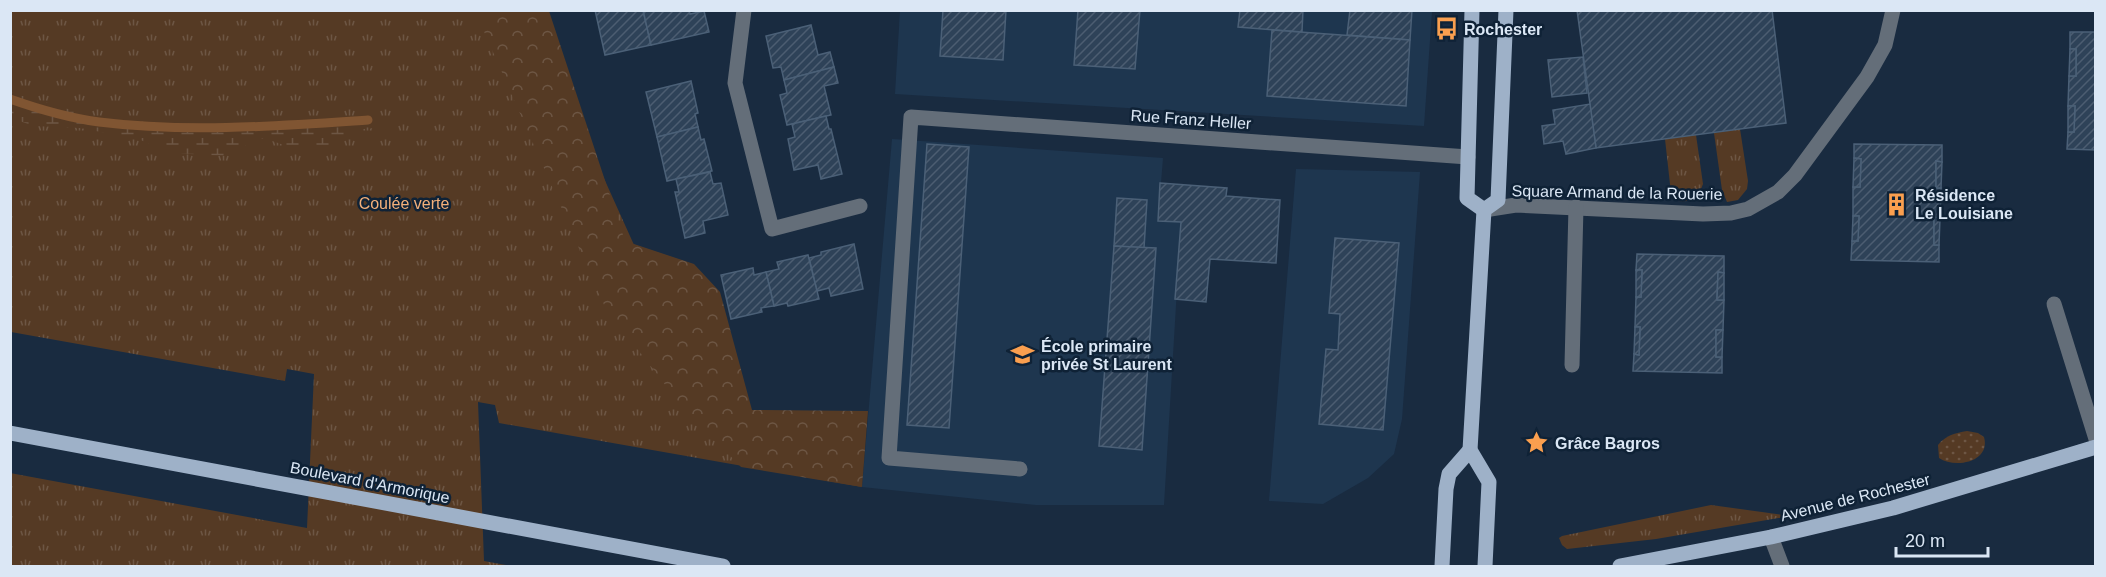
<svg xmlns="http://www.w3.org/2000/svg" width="2106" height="577" font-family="Helvetica,sans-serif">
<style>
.built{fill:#1e364f}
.grass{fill:url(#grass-tufts)}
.forest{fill:url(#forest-crowns)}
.wetland{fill:url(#wetland-marsh)}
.garden{fill:url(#garden-dots)}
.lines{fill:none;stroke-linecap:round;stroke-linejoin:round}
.stream{stroke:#805532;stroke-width:9}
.building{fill:url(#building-hatch);stroke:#4b6077;stroke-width:1.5}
.minor{stroke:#646e79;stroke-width:15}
.major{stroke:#9eb1c8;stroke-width:15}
.labels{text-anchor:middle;stroke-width:5;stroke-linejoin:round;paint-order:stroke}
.poi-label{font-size:16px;font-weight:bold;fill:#dbe7f5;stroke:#0f2236;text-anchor:start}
.street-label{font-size:16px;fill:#dbe7f5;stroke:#0f2236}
.park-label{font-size:16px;fill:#f3b07a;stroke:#0f2236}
</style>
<defs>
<pattern id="grass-tufts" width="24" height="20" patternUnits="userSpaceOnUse" patternTransform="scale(1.5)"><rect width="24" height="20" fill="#553a24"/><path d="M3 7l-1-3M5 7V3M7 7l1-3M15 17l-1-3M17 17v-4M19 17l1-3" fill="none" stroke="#6d5644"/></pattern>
<pattern id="forest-crowns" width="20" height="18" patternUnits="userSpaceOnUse" patternTransform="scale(1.5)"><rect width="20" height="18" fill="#553a24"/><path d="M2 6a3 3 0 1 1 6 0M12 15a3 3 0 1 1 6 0" fill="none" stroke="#6d5644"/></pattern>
<pattern id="wetland-marsh" width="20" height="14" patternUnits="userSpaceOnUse" patternTransform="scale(1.5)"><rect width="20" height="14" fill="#553a24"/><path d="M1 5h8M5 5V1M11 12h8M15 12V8" fill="none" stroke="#6d5644"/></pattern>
<pattern id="garden-dots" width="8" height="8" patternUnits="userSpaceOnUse" patternTransform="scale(1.5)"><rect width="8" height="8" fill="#553a24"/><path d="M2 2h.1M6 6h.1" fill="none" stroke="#6d5644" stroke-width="1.8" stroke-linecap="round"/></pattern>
<pattern id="building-hatch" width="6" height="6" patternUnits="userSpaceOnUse" patternTransform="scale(1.5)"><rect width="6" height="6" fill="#2e4258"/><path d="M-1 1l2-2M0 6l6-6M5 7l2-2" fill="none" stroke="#4c5d71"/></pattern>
</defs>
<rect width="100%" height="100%" fill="#192b40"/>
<!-- built -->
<g class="built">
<path d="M900 11H1432L1424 126 895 94Z"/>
<path d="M892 139 1163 158 1158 220 1181 222 1164 505H1036L862 487Z"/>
<path d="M1296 169 1420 172 1402 419 1394 454 1368 478 1323 504 1269 501Z"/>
</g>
<!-- grass -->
<g class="grass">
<path d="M528 10 690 369 862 487 499 423 495 405 478 402 484 561 512 566H11L10 473 307 528 314 374 287 369 285 381 11 332V11Z"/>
<path d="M1740 129 1748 181 1747 189 1738 200 1727 202 1722 190 1714 133Z"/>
<path d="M1696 135 1703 184C1699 196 1691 203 1679 201L1671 193 1665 139Z"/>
<path d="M1711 505 1791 516 1656 539 1567 549 1562 545 1559 538 1562 536Z"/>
</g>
<!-- forest -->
<path class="forest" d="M475 11H549L625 241 694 264 720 292 752 410 868 411 862 487 741 467 680 404 605 307Z"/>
<!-- wetland -->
<path class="wetland" d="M11 92 98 118 196 126 273 124 372 116 374 128 364 129 329 147 292 148 264 138 256 140 226 156 173 153 138 139 80 128 34 126 11 118Z"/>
<!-- garden -->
<path class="garden" d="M1967 431 1978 433 1984 437C1991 462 1955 469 1939 458L1938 445C1946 435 1955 433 1967 431Z"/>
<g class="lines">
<!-- stream -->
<path class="stream" d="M10 99C38 109 70 118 99 122 188 133 278 126 368 120"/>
</g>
<!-- building -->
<g class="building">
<path d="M595 10H643L651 45 605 55Z"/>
<path d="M643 10H689L690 14 704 11 709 32 651 45Z"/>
<path d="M943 10H1006L1003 60 940 56Z"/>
<path d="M1078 10H1140L1135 69 1074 65Z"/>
<path d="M1240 10H1303L1302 32 1238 27Z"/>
<path d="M1350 10H1412L1410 40 1347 35Z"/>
<path d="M1577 10H1772L1786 123 1596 148Z"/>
<path d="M811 25 818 55 830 52 834 67 784 80 781 67 773 68 766 36Z"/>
<path d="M1272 30 1410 40 1406 106 1267 96Z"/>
<path d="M2070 32H2096V150L2067 149 2068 132H2074L2075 106H2068L2069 76H2076V49H2070Z"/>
<path d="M2070 49H2076V76H2069Z"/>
<path d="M1583 57 1587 93 1552 97 1548 60Z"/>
<path d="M834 67 838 83 824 86 831 115 787 125 780 95 787 93 784 80Z"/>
<path d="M691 81 698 113 695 114 698 127 657 137 646 92Z"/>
<path d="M1590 104 1596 148 1566 154 1563 141 1544 144 1542 126 1555 124 1553 110Z"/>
<path d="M2068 106H2075L2074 132H2068Z"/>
<path d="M826 116 829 129H831L842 174 821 179 818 165 794 170 788 139 795 137 792 124Z"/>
<path d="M698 127 701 140 704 139 712 171 667 181 657 137Z"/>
<path d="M927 144 969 147 949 428 907 425Z"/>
<path d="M1854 144 1942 145V162L1936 161V188H1941L1940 218 1934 217V245H1939V262L1851 260 1852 241H1858L1859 216H1853V187H1860L1861 159 1854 158Z"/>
<path d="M1854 158 1861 159 1860 187H1853Z"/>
<path d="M1936 161 1942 162 1941 188H1936Z"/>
<path d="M710 172 713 184 721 183 728 215 703 221 705 233 685 238 675 192H679L676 179Z"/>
<path d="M1160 183 1227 188 1226 196 1280 200 1276 263 1210 259 1206 302 1175 299 1181 222 1158 221Z"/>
<path d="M1117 198 1147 200 1144 248 1114 246Z"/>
<path d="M1853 216H1859L1858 241H1852Z"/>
<path d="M1934 217 1940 218 1939 245H1934Z"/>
<path d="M1335 238 1399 243 1383 430 1319 424 1326 349 1338 350 1340 314 1329 313Z"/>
<path d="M854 244 863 289 831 296 829 288 817 291 809 258 821 255V252Z"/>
<path d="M1114 246 1156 248 1142 450 1099 446Z"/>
<path d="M1637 254 1724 256V273L1718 272 1717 300H1724L1723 330H1716V357H1722V373L1633 371 1634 354 1639 355 1640 327H1635L1636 297H1641L1642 270H1636Z"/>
<path d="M808 255 819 299 788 306 787 303 774 306 766 272 779 269 777 262Z"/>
<path d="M753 268 754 275 766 272 774 306 761 308 762 312 731 319 721 275Z"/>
<path d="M1636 270H1642L1641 297H1636Z"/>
<path d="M1718 272 1724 273V300H1717Z"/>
<path d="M1635 327H1640L1639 355 1634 354Z"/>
<path d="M1716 330H1723L1722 357H1716Z"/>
</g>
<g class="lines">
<!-- minor -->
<g class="minor">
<path d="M744 10 735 83 772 229 860 206"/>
<path d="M1484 210 1516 205 1703 214 1731 213 1748 209 1778 192 1795 175 1867 77 1885 45 1893 10"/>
<path d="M2054 304 2096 439"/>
<path d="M1572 365 1576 207"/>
<path d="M1020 469 889 458 911 117 1468 157"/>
<path d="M1771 537 1782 566"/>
</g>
<!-- major -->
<g class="major">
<path d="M1472 10 1467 198 1484 210"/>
<path d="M10 433 723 566"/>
<path d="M1442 566 1446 489 1449 474 1470 450"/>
<path d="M1485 566 1489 482 1470 450 1484 210 1498 200 1506 10"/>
<path d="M1620 566 1771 537 1893 508 2096 447"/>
</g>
</g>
<!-- icons -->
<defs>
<symbol id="bus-bare" viewBox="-9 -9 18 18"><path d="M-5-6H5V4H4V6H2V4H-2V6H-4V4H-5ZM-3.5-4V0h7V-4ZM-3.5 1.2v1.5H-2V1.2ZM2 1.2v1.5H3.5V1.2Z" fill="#fa9f4f" stroke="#0f2236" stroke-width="2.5" paint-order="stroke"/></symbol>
<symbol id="building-bare" viewBox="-9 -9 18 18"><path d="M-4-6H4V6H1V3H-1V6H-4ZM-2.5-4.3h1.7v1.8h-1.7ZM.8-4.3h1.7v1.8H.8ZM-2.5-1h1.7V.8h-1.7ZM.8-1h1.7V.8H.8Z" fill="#fa9f4f" stroke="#0f2236" stroke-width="2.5" paint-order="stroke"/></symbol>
<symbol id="school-bare" viewBox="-9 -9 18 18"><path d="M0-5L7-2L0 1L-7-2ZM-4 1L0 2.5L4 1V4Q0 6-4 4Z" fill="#fa9f4f" stroke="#0f2236" stroke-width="2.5" paint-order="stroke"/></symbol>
<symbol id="sight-bare" viewBox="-9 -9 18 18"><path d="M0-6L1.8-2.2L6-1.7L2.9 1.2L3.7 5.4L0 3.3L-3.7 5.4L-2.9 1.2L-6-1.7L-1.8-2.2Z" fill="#fa9f4f" stroke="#0f2236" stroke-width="2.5" paint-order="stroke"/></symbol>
</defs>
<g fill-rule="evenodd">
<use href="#bus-bare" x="1430" y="12" width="33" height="33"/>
<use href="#building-bare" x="1880" y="188" width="33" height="33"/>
<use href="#school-bare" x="1006" y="338" width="33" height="33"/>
<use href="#sight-bare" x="1520" y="426" width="33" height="33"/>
</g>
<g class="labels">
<!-- poi labels -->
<g class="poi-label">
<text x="1464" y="35">Rochester</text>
<text x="1915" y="201">Résidence<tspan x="1915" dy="18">Le Louisiane</tspan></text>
<text x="1041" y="352">École primaire<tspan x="1041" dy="18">privée St Laurent</tspan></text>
<text x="1555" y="449">Grâce Bagros</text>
</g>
<!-- street labels -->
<g class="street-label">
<text transform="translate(1191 119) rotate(4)" y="6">Rue Franz Heller</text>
<text transform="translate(1617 192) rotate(1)" y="6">Square Armand de la Rouerie</text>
<text transform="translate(370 482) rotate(11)" y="6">Boulevard d'Armorique</text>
<text transform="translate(1855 497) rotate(-14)" y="6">Avenue de Rochester</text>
</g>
<!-- park labels -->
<g class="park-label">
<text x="404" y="209">Coulée verte</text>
</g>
</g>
<!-- border -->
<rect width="2106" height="577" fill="none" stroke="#dbe7f5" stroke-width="24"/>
<!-- scale -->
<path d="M1896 547v9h92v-9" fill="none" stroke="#dbe7f5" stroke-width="3"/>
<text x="1905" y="547" font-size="18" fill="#dbe7f5" stroke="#0f2236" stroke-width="4.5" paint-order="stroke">20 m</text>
</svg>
